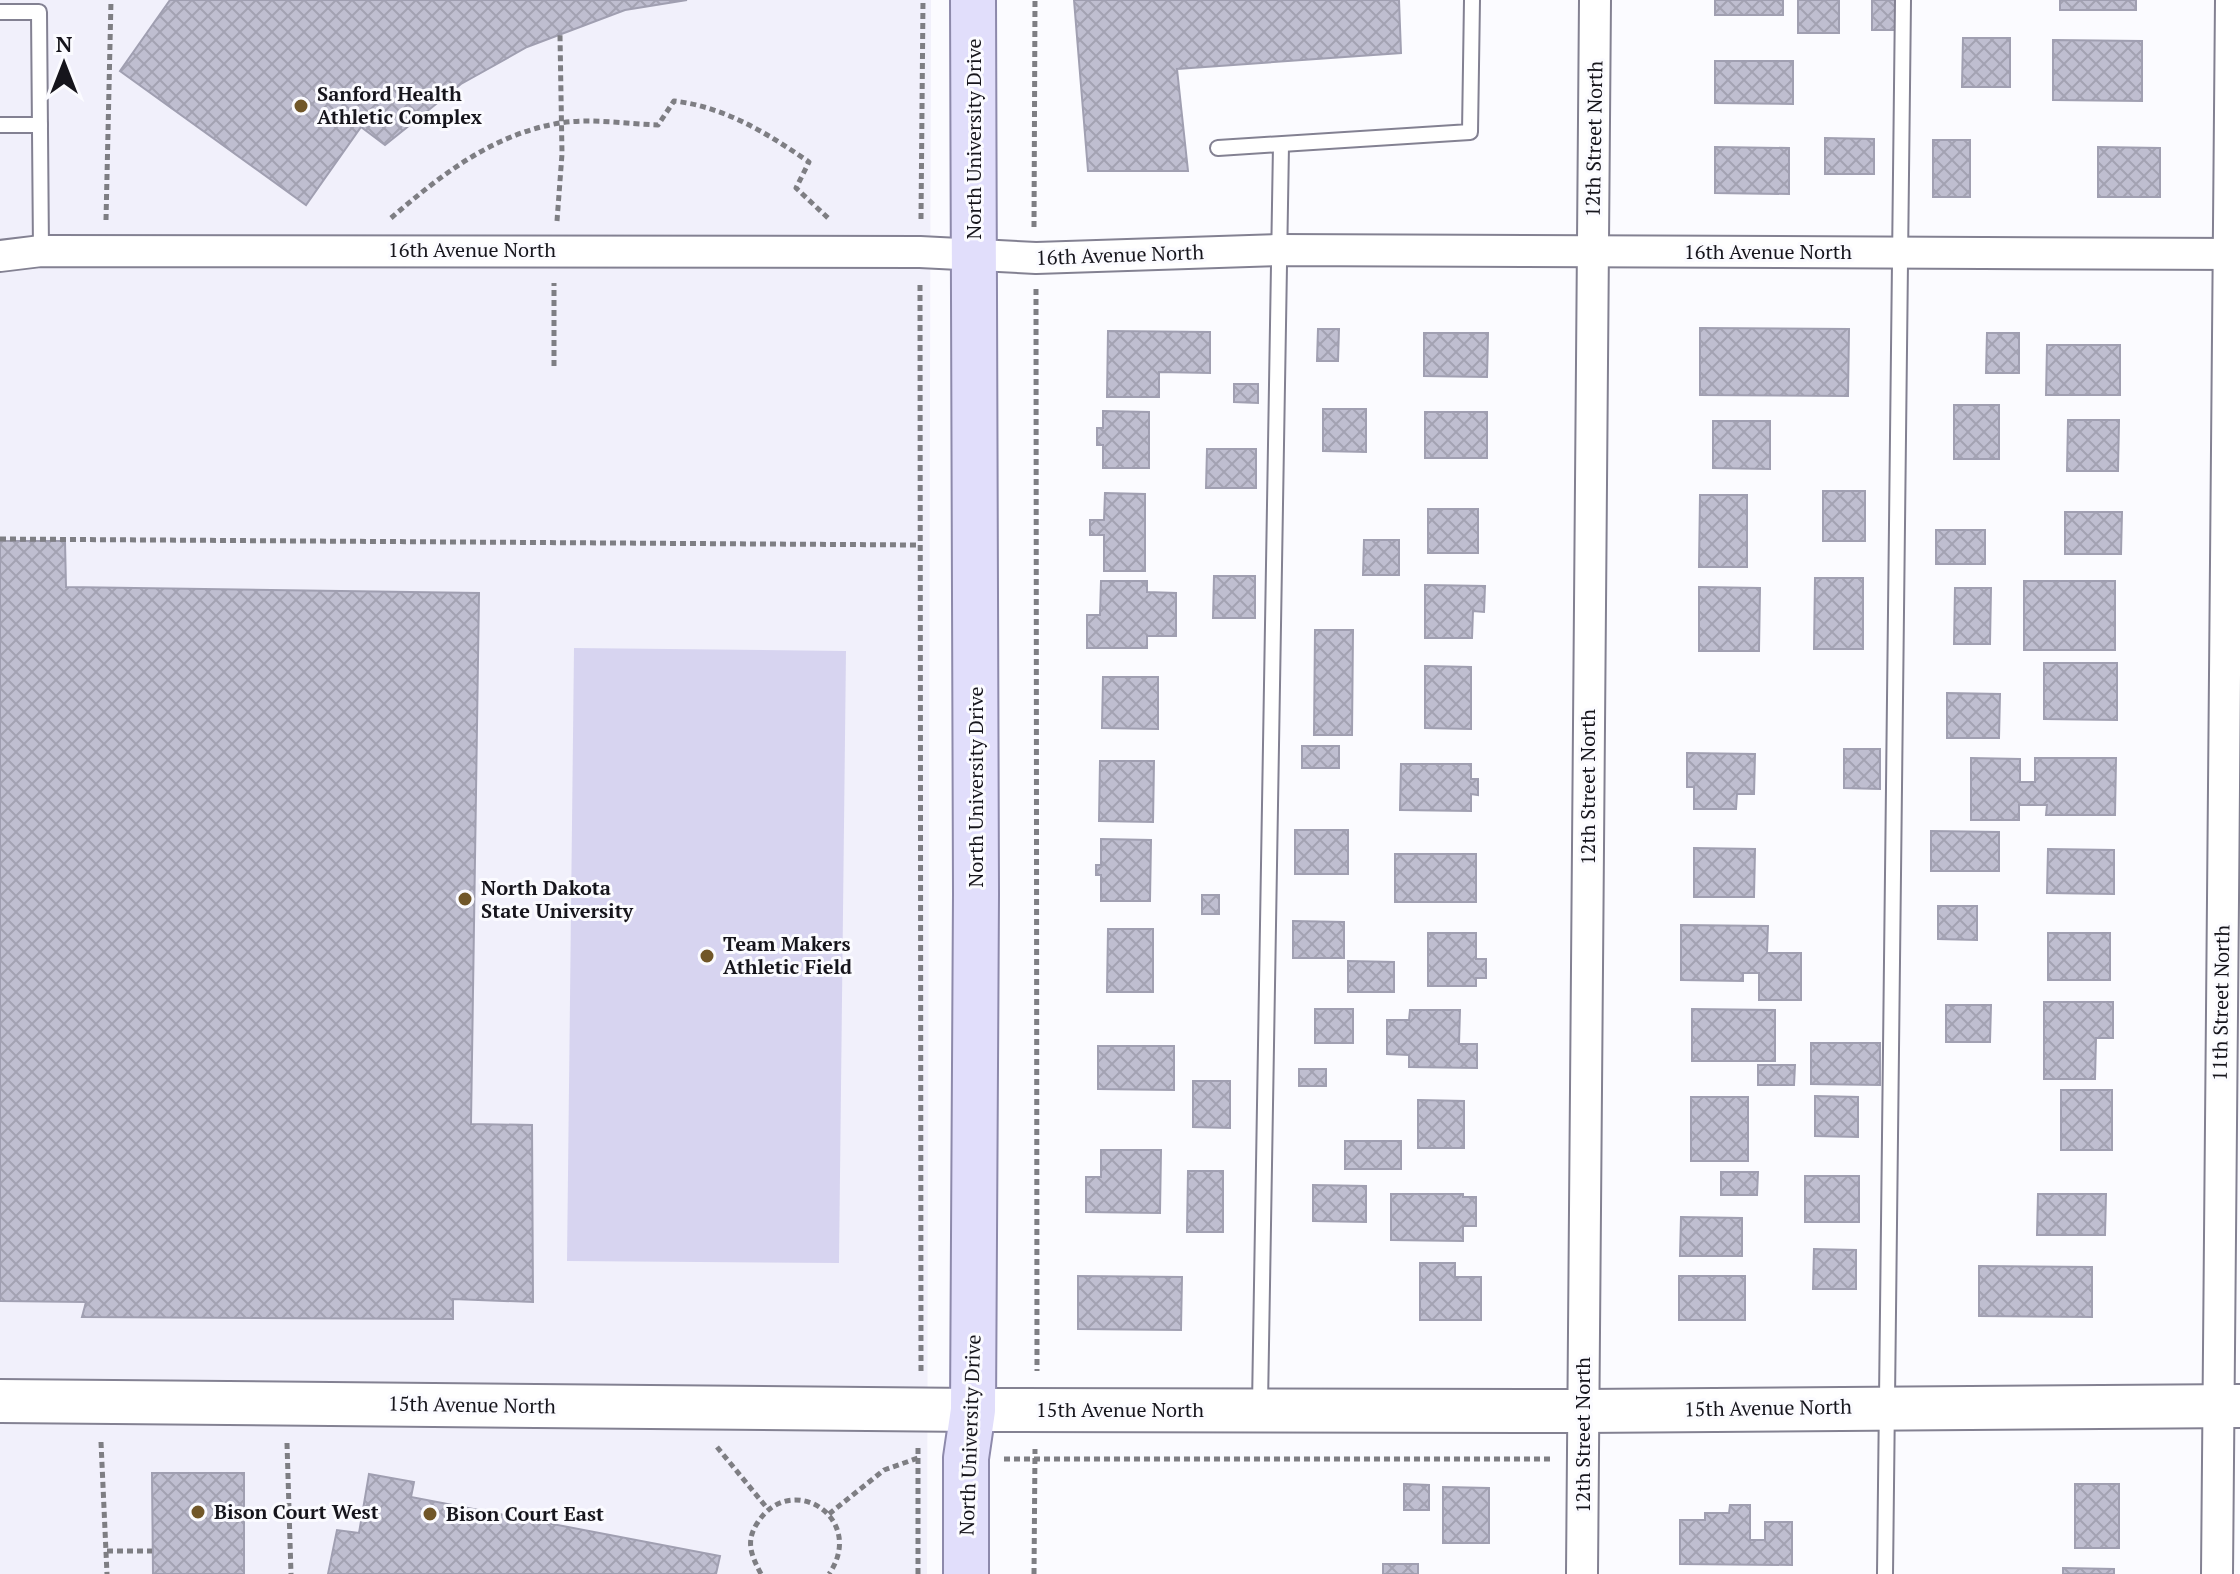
<svg xmlns="http://www.w3.org/2000/svg" width="2240" height="1574" font-family="'PT Serif',serif">
<style>
.built{fill:#f1f0fb}
.garden{fill:#d7d4f0}
.building{fill:url(#building-cross-hatch);stroke:#a09fb1;stroke-width:2}
.lines{fill:none;stroke-linecap:round;stroke-linejoin:round}
.lane-casing{stroke:#838192;stroke-width:18}
.street-casing{stroke:#838192;stroke-width:34}
.secondary-casing{stroke:#838192;stroke-width:46}
.primary-casing{stroke:#8d89ab;stroke-width:48}
.path{stroke:#7e7e83;stroke-width:5;stroke-dasharray:6 4;stroke-linecap:butt}
.lane{stroke:#fff;stroke-width:14}
.street{stroke:#fff;stroke-width:30}
.secondary{stroke:#fff;stroke-width:42}
.primary{stroke:#e1defb;stroke-width:44}
.poi-dot{fill:#715729;stroke:#fbfbff;stroke-width:3}
.labels{text-anchor:middle;stroke-width:6;stroke-linejoin:round;paint-order:stroke}
.poi-label{font-size:20px;font-weight:bold;fill:#16151c;stroke:#fbfbff;text-anchor:start}
.street-label{font-size:20px;fill:#16151c;stroke:#fbfbff}
</style>
<defs>
<pattern id="building-cross-hatch" width="8" height="8" patternUnits="userSpaceOnUse" patternTransform="scale(2)"><rect width="8" height="8" fill="#bfbed0"/><path d="M0 0l8 8M0 8l8-8" fill="none" stroke="#a3a2b2"/></pattern>
</defs>
<rect width="100%" height="100%" fill="#fbfbff"/>
<!-- built -->
<path class="built" d="M0 0H931L927 1574H0Z"/>
<!-- garden -->
<path class="garden" d="M574 648 846 651 839 1263 567 1261Z"/>
<!-- building -->
<g class="building">
<path d="M170 0H687L625 10 527 47 461 84 385 145 361 127 306 205 120 71Z"/>
<path d="M1074 0H1399L1401 53 1177 69 1188 171H1088Z"/>
<rect x="1715" y="0" width="68" height="15"/>
<rect x="1798" y="0" width="41" height="33"/>
<rect x="1872" y="0" width="26" height="30"/>
<rect x="2060" y="0" width="76" height="10"/>
<path d="M1963 38H2010V87H1962Z"/>
<path d="M2053 40 2142 41V101L2053 100Z"/>
<path d="M1715 61H1793V104L1715 103Z"/>
<path d="M1825 138 1874 139V174H1825Z"/>
<rect x="1933" y="140" width="37" height="57"/>
<path d="M1715 147 1789 148V194L1715 193Z"/>
<path d="M2098 147 2160 148V197H2098Z"/>
<path d="M1700 328 1849 329 1848 396 1700 395Z"/>
<path d="M1318 329H1339L1338 361H1317Z"/>
<path d="M1108 331 1210 332V373L1159 372V397H1107Z"/>
<path d="M1424 333H1488L1487 377 1424 376Z"/>
<path d="M1987 333H2019V373H1986Z"/>
<path d="M2047 345H2120V395H2046Z"/>
<path d="M1234 384H1258V403L1234 402Z"/>
<rect x="1954" y="405" width="45" height="54"/>
<path d="M1323 409H1366V452L1323 451Z"/>
<path d="M1103 411 1149 412V468H1103V445H1097V428H1103Z"/>
<rect x="1425" y="412" width="62" height="46"/>
<path d="M2068 420H2119L2118 471H2067Z"/>
<path d="M1713 421H1770V469L1713 468Z"/>
<path d="M1207 449H1256V488H1206Z"/>
<rect x="1823" y="491" width="42" height="50"/>
<path d="M1105 493 1145 494V571H1104V535H1090V520H1104Z"/>
<path d="M1700 495H1747V567H1699Z"/>
<rect x="1428" y="509" width="50" height="44"/>
<path d="M2065 512H2122L2121 554H2065Z"/>
<rect x="1936" y="530" width="49" height="34"/>
<path d="M1364 540H1399V575H1363Z"/>
<path d="M0 541H65L66 587 479 593 471 1124 532 1125 533 1302 453 1299V1319L82 1317 86 1302 0 1301Z"/>
<path d="M1214 576H1255V618H1213Z"/>
<path d="M1815 578H1863V649H1814Z"/>
<path d="M1101 581H1147V592L1176 593V636H1147V648H1087V615H1100Z"/>
<rect x="2024" y="581" width="91" height="69"/>
<path d="M1425 585 1485 586 1484 612 1473 611 1472 638H1425Z"/>
<path d="M1699 587 1760 588 1759 651H1699Z"/>
<path d="M1955 588H1991L1990 644H1954Z"/>
<path d="M1315 630H1353L1352 735H1314Z"/>
<path d="M2044 663H2117V720L2044 719Z"/>
<path d="M1425 666 1471 667V729L1425 728Z"/>
<path d="M1103 677H1158V729L1102 728Z"/>
<path d="M1947 693 2000 694 1999 738H1947Z"/>
<rect x="1302" y="746" width="37" height="22"/>
<path d="M1844 749H1880V789L1844 788Z"/>
<path d="M1687 753 1755 754 1754 794H1737L1736 809H1694V787H1687Z"/>
<path d="M1971 758 2020 759V782H2035V758H2116L2115 815H2046L2047 805H2019V820H1971Z"/>
<path d="M1100 761H1154L1153 822 1099 821Z"/>
<path d="M1401 764H1471V779H1478V795L1471 794V811L1400 810Z"/>
<rect x="1295" y="830" width="53" height="44"/>
<path d="M1931 831 1999 832V871H1931Z"/>
<path d="M1101 839 1151 840 1150 901H1101V875H1096V865H1101Z"/>
<path d="M1694 848 1755 849 1754 897H1694Z"/>
<path d="M2048 849 2114 850V894L2047 893Z"/>
<rect x="1395" y="854" width="81" height="48"/>
<rect x="1202" y="895" width="17" height="19"/>
<path d="M1938 906H1977V940L1938 939Z"/>
<path d="M1293 921 1344 922V958H1293Z"/>
<path d="M1681 925 1768 926 1767 953H1801V1000H1759V973H1743V981L1681 980Z"/>
<path d="M1108 929H1153V992H1107Z"/>
<path d="M1428 933H1476V959H1486V978H1476V986H1428Z"/>
<rect x="2048" y="933" width="62" height="47"/>
<path d="M1348 961 1394 962V992H1348Z"/>
<path d="M2044 1002H2113V1038H2096L2095 1079H2044Z"/>
<path d="M1946 1005H1991L1990 1042H1946Z"/>
<rect x="1315" y="1009" width="38" height="34"/>
<path d="M1692 1009 1775 1010V1061H1692Z"/>
<path d="M1410 1010H1460L1459 1044H1477V1068L1409 1067V1055L1387 1054V1020H1409Z"/>
<path d="M1811 1043H1880V1085L1811 1084Z"/>
<path d="M1098 1046H1174V1090L1098 1089Z"/>
<path d="M1758 1065H1795L1794 1085H1758Z"/>
<rect x="1299" y="1069" width="27" height="17"/>
<path d="M1193 1081H1230V1128L1193 1127Z"/>
<rect x="2061" y="1090" width="51" height="60"/>
<path d="M1815 1096 1858 1097V1137L1815 1136Z"/>
<rect x="1691" y="1097" width="57" height="64"/>
<path d="M1418 1100 1464 1101V1148H1418Z"/>
<rect x="1345" y="1141" width="56" height="28"/>
<path d="M1101 1150H1161L1160 1213 1086 1212V1177H1101Z"/>
<path d="M1188 1171H1223V1232H1187Z"/>
<path d="M1721 1172H1758L1757 1195H1721Z"/>
<rect x="1805" y="1176" width="54" height="46"/>
<path d="M1313 1185 1366 1186V1222L1313 1221Z"/>
<path d="M1391 1194H1463V1197H1476V1226H1463V1241L1391 1240Z"/>
<path d="M2038 1194H2106L2105 1235H2037Z"/>
<path d="M1681 1217 1742 1218V1256H1680Z"/>
<path d="M1814 1249 1856 1250V1289H1813Z"/>
<path d="M1420 1263H1455V1277H1481V1320H1420Z"/>
<path d="M1979 1266 2092 1267V1317L1979 1316Z"/>
<path d="M1078 1276 1182 1277 1181 1330 1078 1329Z"/>
<rect x="1679" y="1276" width="66" height="44"/>
<path d="M152 1473H244V1574H153Z"/>
<path d="M369 1474 414 1482 411 1497 720 1556 716 1574H328L337 1530 359 1533Z"/>
<path d="M1404 1484 1429 1485V1510H1404Z"/>
<rect x="2075" y="1484" width="44" height="64"/>
<path d="M1443 1487 1489 1488V1543H1443Z"/>
<path d="M1730 1505H1750V1540H1765V1522H1792V1565L1680 1564V1520H1705V1513H1729Z"/>
<rect x="1383" y="1564" width="35" height="10"/>
<path d="M2063 1568 2114 1569V1574H2063Z"/>
</g>
<g class="lines">
<defs>
<g id="lane">
<path d="M0 12H39L41 251"/>
<path d="M0 125H40"/>
<path d="M1218 148 1470 132 1472 0"/>
<path d="M1260 1405 1281 145"/>
<path d="M1885 1574 1903 0"/>
</g>
<g id="street">
<path d="M0 256 41 251 920 252 1036 258 1278 250 2240 254"/>
<path d="M1582 1574 1595 0"/>
<path d="M2217 1574 2231 0"/>
</g>
<path id="secondary" d="M0 1401 973 1410 1583 1411 2240 1406"/>
<path id="primary" d="M966 1574V1458L973 1410 976 894 973 0"/>
</defs>
<!-- lane casing -->
<use href="#lane" class="lane-casing"/>
<!-- street casing -->
<use href="#street" class="street-casing"/>
<!-- secondary casing -->
<use href="#secondary" class="secondary-casing"/>
<!-- primary casing -->
<use href="#primary" class="primary-casing"/>
<!-- path -->
<g class="path">
<path d="M391 218C441 175 493 134 560 123 591 118 627 124 658 125L674 101C725 107 767 133 809 162L796 188 828 218"/>
<path d="M921 219 923 0"/>
<path d="M106 220 111 0"/>
<path d="M557 221 562 154 560 35"/>
<path d="M1034 227 1035 0"/>
<path d="M920 285 921 1371"/>
<path d="M1036 289 1037 1371"/>
<path d="M554 366V283"/>
<path d="M0 539 918 545"/>
<path d="M101 1442 107 1574"/>
<path d="M287 1443 291 1574"/>
<path d="M717 1447 767 1508"/>
<path d="M1004 1459H1550"/>
<path d="M829 1514 884 1470 918 1458"/>
<path d="M107 1551H152"/>
<path d="M761 1574C751 1555 745 1541 758 1522 792 1470 867 1519 829 1574"/>
<path d="M918 1574V1447"/>
<path d="M1034 1574 1035 1449"/>
</g>
<!-- lane -->
<use href="#lane" class="lane"/>
<!-- street -->
<use href="#street" class="street"/>
<!-- secondary -->
<use href="#secondary" class="secondary"/>
<!-- primary -->
<use href="#primary" class="primary"/>
</g>
<!-- markers -->
<g class="poi-dot">
<circle cx="301" cy="106" r="8"/>
<circle cx="465" cy="899" r="8"/>
<circle cx="707" cy="956" r="8"/>
<circle cx="198" cy="1512" r="8"/>
<circle cx="430" cy="1514" r="8"/>
</g>
<g class="labels">
<!-- poi labels -->
<g class="poi-label">
<text x="317" y="101">Sanford Health<tspan x="317" dy="23">Athletic Complex</tspan></text>
<text x="481" y="895">North Dakota<tspan x="481" dy="23">State University</tspan></text>
<text x="723" y="951">Team Makers<tspan x="723" dy="23">Athletic Field</tspan></text>
<text x="214" y="1519">Bison Court West</text>
<text x="446" y="1521">Bison Court East</text>
</g>
<!-- street labels -->
<g class="street-label">
<text transform="translate(974 139) rotate(-90)" y="7">North University Drive</text>
<text transform="translate(1594 139) rotate(-89)" y="7">12th Street North</text>
<text x="472" y="257">16th Avenue North</text>
<text x="1768" y="259">16th Avenue North</text>
<text transform="translate(1120 255) rotate(-2)" y="7">16th Avenue North</text>
<text transform="translate(976 787) rotate(-90)" y="7">North University Drive</text>
<text transform="translate(1588 787) rotate(-90)" y="7">12th Street North</text>
<text transform="translate(2221 1003) rotate(-89)" y="7">11th Street North</text>
<text transform="translate(472 1405) rotate(1)" y="7">15th Avenue North</text>
<text transform="translate(1768 1408) rotate(-1)" y="7">15th Avenue North</text>
<text x="1120" y="1417">15th Avenue North</text>
<text transform="translate(970 1435) rotate(-88)" y="7">North University Drive</text>
<text transform="translate(1583 1435) rotate(-90)" y="7">12th Street North</text>
</g>
</g>
<!-- north arrow -->
<g transform="translate(64 64)" stroke="#fbfbff" stroke-width="6" paint-order="stroke">
<path d="M0-6L14 30L0 20L-14 30Z" fill="#16151c"/>
<text y="-12" font-size="22" font-weight="bold" text-anchor="middle" fill="#16151c">N</text>
</g>
</svg>
